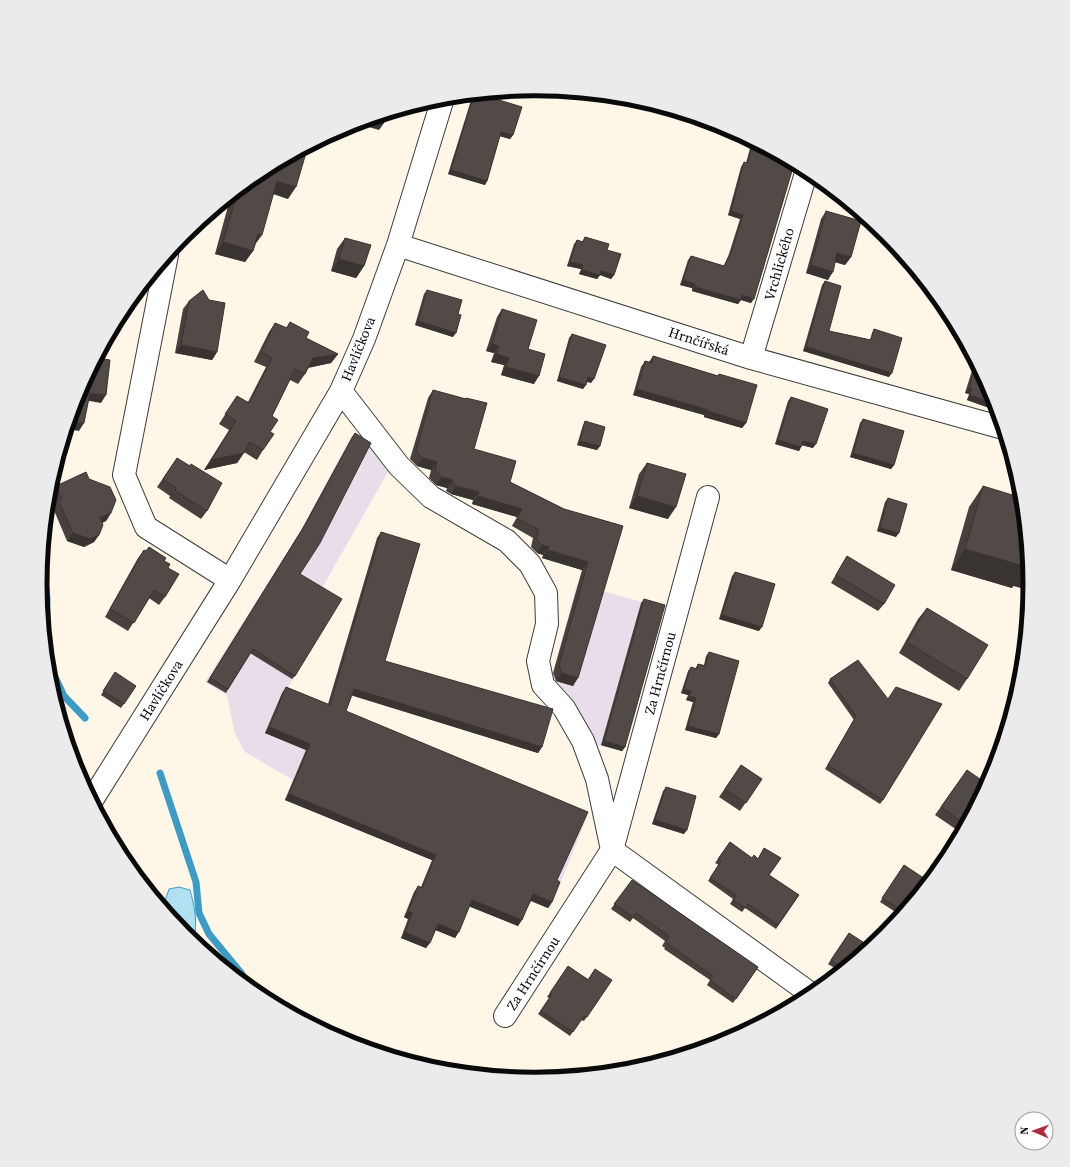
<svg xmlns="http://www.w3.org/2000/svg" width="1070" height="1167" font-family="'Source Serif 4',serif">
  <rect width="100%" height="100%" fill="#fef7e8"/>
  <path fill="#e7dee9" d="M 351,436 L 370,445 L 389,470 L 321,590 L 339,603 L 285,692 L 587,817 L 550,909 L 284,800 L 293,780 L 245,752 L 235,734 L 227,695 L 205,682 L 299,533 Z
    M 577,584 L 664,608 L 623,752 L 590,743 L 551,680 Z"/>
  <path fill="#b0e0f2" stroke="#3b9cc5" d="M 179,887 L 190,890 C 194,905 197,918 195,933 L 190,937 L 163,907 L 169,889 Z"/>
  <g fill="none" stroke-linecap="round" stroke-linejoin="round">
    <path stroke="#3b9cc5" stroke-width="7" d="M 42,563 L 47,598 L 47,642 L 49,664 L 64,696 L 85,718
      M 160,773 L 196,882 L 199,913 L 209,934 L 242,974 L 246,983"/>
    <g stroke="#3d3d3d" stroke-width="24">
      <path id="street" d="M 398,245 L 751,358 L 1003,428
        M 167,255 L 124,475 L 146,527 L 230,580
        M 751,358 L 807,170
        M 341,391 L 399,466 L 431,497 L 507,541 L 530,564 L 546,593 L 547,624 L 538,661 L 543,685 L 564,708 L 583,741 L 597,779 L 612,850 L 811,994
        M 92,800 L 230,580 L 341,391 L 364,339 L 398,245 L 443,98
        M 505,1016 L 612,850 L 708,497"/>
    </g>
    <use href="#street" stroke="#fff" stroke-width="22"/>
  </g>
  <path fill="#47403d" d="M 479,94 L 513,135 L 510,139 L 500,136 L 487,181 L 485,185 L 448,174 L 472,97 L 474,95 Z
    M 752,141 L 794,164 L 751,303 L 741,300 L 738,304 L 692,291 L 692,288 L 680,285 L 688,260 L 691,256 L 724,266 L 729,254 L 740,219 L 728,215 L 741,167 L 744,162 L 746,163 Z
    M 260,172 L 288,199 L 273,194 L 253,251 L 245,262 L 215,254 L 231,195 Z
    M 826,211 L 851,257 L 845,265 L 835,262 L 828,280 L 806,273 L 821,219 Z
    M 585,237 L 607,250 L 614,275 L 611,279 L 600,275 L 597,279 L 579,274 L 581,269 L 567,266 L 574,244 L 577,240 L 582,242 Z
    M 345,238 L 364,266 L 356,278 L 331,271 L 337,249 Z
    M 825,281 L 829,331 L 870,340 L 872,333 L 874,329 L 889,377 L 803,351 L 822,285 Z
    M 427,290 L 458,314 L 453,337 L 415,325 L 424,294 Z
    M 189,301 L 217,352 L 212,360 L 175,353 L 183,309 Z
    M 502,309 L 528,349 L 534,384 L 501,375 L 504,365 L 491,362 L 494,353 L 486,351 L 497,317 Z
    M 290,322 L 306,338 L 338,354 L 331,363 L 308,368 L 305,374 L 298,384 L 290,380 L 272,416 L 270,432 L 263,450 L 257,460 L 244,452 L 237,463 L 204,470 L 229,430 L 219,424 L 237,396 L 248,402 L 266,367 L 254,362 L 269,332 L 275,323 L 286,328 Z
    M 572,334 L 591,383 L 587,382 L 583,389 L 557,381 L 569,338 Z
    M 653,356 L 718,376 L 719,374 L 746,423 L 742,428 L 704,417 L 704,415 L 633,395 L 641,367 L 645,361 L 649,362 Z
    M 975,361 L 992,394 L 997,408 L 995,410 L 967,400 L 969,394 L 965,393 Z
    M 433,390 L 465,399 L 466,398 L 474,449 L 510,482 L 564,509 L 623,526 L 573,686 L 556,681 L 553,673 L 582,570 L 542,558 L 543,555 L 537,553 L 531,547 L 533,538 L 512,526 L 517,517 L 472,504 L 473,500 L 451,494 L 446,491 L 447,488 L 436,485 L 429,478 L 431,470 L 417,466 L 410,459 L 428,398 Z
    M 791,397 L 813,448 L 802,445 L 799,451 L 775,444 L 788,401 Z
    M 863,419 L 894,465 L 891,469 L 850,457 L 860,423 Z
    M 585,421 L 600,446 L 597,450 L 577,445 L 583,425 Z
    M 355,433 L 300,574 L 295,676 L 292,679 L 250,653 L 226,693 L 207,682 L 302,529 L 352,437 Z
    M 177,458 L 207,511 L 201,519 L 169,498 L 170,496 L 157,487 Z
    M 647,463 L 668,519 L 629,508 L 639,474 Z
    M 89,479 L 111,513 L 106,521 L 102,523 L 99,535 L 94,542 L 84,547 L 67,541 L 53,508 L 55,505 L 50,494 L 56,486 Z
    M 983,486 L 1013,586 L 1012,588 L 951,570 L 969,507 Z
    M 888,498 L 896,537 L 877,531 L 885,502 Z
    M 381,532 L 385,661 L 542,747 L 538,753 L 352,695 L 346,711 L 557,880 L 552,902 L 548,908 L 531,901 L 518,926 L 469,906 L 455,938 L 435,930 L 426,948 L 401,938 L 408,919 L 404,917 L 414,892 L 418,886 L 421,887 L 432,860 L 285,800 L 306,750 L 265,733 L 282,693 L 286,687 L 328,704 L 377,538 Z
    M 144,550 L 164,561 L 168,568 L 165,597 L 159,605 L 149,598 L 128,631 L 105,617 L 138,558 Z
    M 847,556 L 884,604 L 878,611 L 831,583 L 842,564 Z
    M 735,572 L 759,631 L 719,619 L 732,576 Z
    M 644,599 L 625,747 L 622,751 L 601,745 L 641,603 Z
    M 927,608 L 967,679 L 959,691 L 899,653 L 918,619 Z
    M 709,652 L 719,734 L 716,738 L 685,730 L 693,702 L 686,700 L 688,695 L 681,693 L 688,671 L 691,667 L 695,669 L 698,664 L 704,665 L 706,656 Z
    M 858,660 L 883,800 L 880,804 L 825,769 L 854,720 L 828,683 L 830,679 Z
    M 113,676 L 136,686 L 121,708 L 101,695 Z
    M 741,765 L 762,779 L 740,811 L 719,797 Z
    M 967,770 L 987,784 L 960,832 L 935,815 Z
    M 666,787 L 684,834 L 652,824 L 663,791 Z
    M 730,842 L 769,875 L 799,895 L 776,929 L 745,908 L 742,912 L 730,904 L 733,899 L 708,881 L 719,865 L 715,863 Z
    M 904,865 L 928,881 L 900,915 L 880,902 Z
    M 632,880 L 758,967 L 733,1003 L 707,985 L 710,980 L 664,949 L 665,948 L 662,946 L 665,941 L 633,918 L 630,922 L 611,909 Z
    M 849,933 L 869,946 L 839,971 L 828,964 Z
    M 568,966 L 588,979 L 612,980 L 584,1021 L 581,1020 L 570,1036 L 538,1014 L 549,998 L 547,997 Z"/>
  <path fill="#393432" d="M 378,116 L 387,119 L 379,130 L 355,123 Z
    M 501,132 L 513,135 L 510,139 L 499,136 Z
    M 451,170 L 487,181 L 485,185 L 448,174 Z
    M 277,181 L 296,187 L 288,199 L 269,192 Z
    M 731,211 L 743,215 L 740,219 L 728,215 Z
    M 258,234 L 262,235 L 254,246 Z
    M 223,242 L 253,251 L 245,262 L 215,254 Z
    M 837,253 L 851,257 L 845,265 L 831,261 Z
    M 339,259 L 364,266 L 356,278 L 331,271 Z
    M 570,262 L 583,265 L 581,269 L 567,266 Z
    M 811,265 L 833,272 L 828,280 L 806,273 Z
    M 582,270 L 601,271 L 614,275 L 611,279 L 600,275 L 597,279 L 579,274 Z
    M 683,280 L 695,284 L 692,288 L 680,285 Z
    M 695,287 L 742,295 L 754,299 L 751,303 L 741,300 L 738,304 L 692,291 Z
    M 418,321 L 456,333 L 453,337 L 415,325 Z
    M 492,344 L 499,346 L 494,353 L 486,351 Z
    M 181,345 L 217,352 L 212,360 L 175,353 Z
    M 806,347 L 892,373 L 889,377 L 803,351 Z
    M 338,354 L 331,363 L 306,368 L 313,358 Z
    M 496,354 L 509,358 L 504,365 L 491,362 Z
    M 506,367 L 539,376 L 534,384 L 501,375 Z
    M 559,377 L 586,385 L 583,389 L 557,381 Z
    M 588,377 L 594,379 L 591,383 L 586,381 Z
    M 969,388 L 972,389 L 969,394 L 965,393 Z
    M 637,389 L 708,410 L 704,415 L 633,395 Z
    M 90,393 L 106,395 L 101,403 L 84,400 Z
    M 970,395 L 995,404 L 997,408 L 995,410 L 967,400 Z
    M 708,411 L 746,423 L 742,428 L 704,417 Z
    M 70,421 L 84,423 L 79,431 L 67,429 Z
    M 778,440 L 801,447 L 799,451 L 775,444 Z
    M 580,441 L 600,446 L 597,450 L 577,445 Z
    M 803,441 L 816,444 L 813,448 L 801,445 Z
    M 244,453 L 237,463 L 204,470 L 211,460 Z
    M 853,453 L 894,465 L 891,469 L 850,457 Z
    M 423,458 L 437,462 L 431,470 L 417,466 Z
    M 442,477 L 453,480 L 447,488 L 436,485 Z
    M 456,486 L 479,492 L 473,500 L 451,494 Z
    M 478,496 L 522,509 L 517,517 L 472,504 Z
    M 637,496 L 676,507 L 668,519 L 629,508 Z
    M 111,513 L 106,521 L 95,526 L 100,518 Z
    M 880,528 L 899,533 L 896,537 L 877,531 Z
    M 73,533 L 99,535 L 94,542 L 84,547 L 67,541 Z
    M 542,545 L 549,547 L 543,555 L 537,553 Z
    M 965,549 L 1028,565 L 1030,584 L 1029,590 L 1013,586 L 1012,588 L 951,570 Z
    M 548,550 L 588,562 L 582,570 L 542,558 Z
    M 722,615 L 762,627 L 759,631 L 719,619 Z
    M 562,673 L 578,678 L 573,686 L 556,681 Z
    M 354,689 L 542,747 L 538,753 L 350,695 Z
    M 684,689 L 691,691 L 688,695 L 681,693 Z
    M 689,696 L 696,698 L 693,702 L 686,700 Z
    M 688,726 L 719,734 L 716,738 L 685,730 Z
    M 269,727 L 310,744 L 306,750 L 265,733 Z
    M 604,741 L 625,747 L 622,751 L 601,745 Z
    M 289,794 L 436,855 L 432,860 L 285,800 Z
    M 655,820 L 687,830 L 684,834 L 652,824 Z
    M 533,894 L 552,902 L 548,908 L 529,900 Z
    M 472,900 L 522,920 L 518,926 L 468,906 Z
    M 408,912 L 412,913 L 408,919 L 404,917 Z
    M 438,924 L 459,932 L 455,938 L 434,929 Z
    M 405,932 L 430,943 L 426,948 L 401,938 Z"/>
  <path fill="#524a47" stroke="#393432" d="M 474,94 L 479,94 L 522,107 L 513,135 L 501,132 L 487,181 L 451,170 Z
    M 389,113 L 387,119 L 378,116 Z
    M 754,142 L 794,164 L 754,299 L 742,295 L 741,300 L 695,287 L 695,284 L 683,280 L 691,256 L 724,266 L 732,250 L 743,215 L 731,211 L 744,162 L 747,163 Z
    M 308,146 L 296,187 L 277,181 L 262,235 L 258,234 L 253,251 L 223,242 L 238,190 L 260,172 Z
    M 826,211 L 861,221 L 851,257 L 837,253 L 833,272 L 811,265 Z
    M 585,237 L 609,244 L 607,250 L 621,254 L 614,275 L 601,271 L 600,275 L 582,270 L 583,265 L 570,262 L 577,240 L 583,242 Z
    M 345,238 L 371,245 L 364,266 L 339,259 Z
    M 825,281 L 841,286 L 829,331 L 871,340 L 874,329 L 902,338 L 892,373 L 806,347 Z
    M 203,290 L 209,300 L 225,303 L 217,352 L 181,345 L 189,301 Z
    M 427,290 L 462,300 L 458,314 L 461,315 L 456,333 L 418,321 Z
    M 502,309 L 537,320 L 528,349 L 545,354 L 539,376 L 506,367 L 509,358 L 496,354 L 499,346 L 492,344 Z
    M 290,322 L 309,332 L 306,338 L 338,354 L 313,358 L 305,374 L 295,369 L 272,416 L 278,420 L 270,432 L 274,434 L 263,450 L 250,442 L 244,453 L 211,460 L 236,421 L 225,414 L 237,396 L 249,403 L 272,358 L 261,352 L 275,323 L 287,328 Z
    M 572,334 L 606,345 L 594,379 L 588,377 L 586,385 L 559,377 Z
    M 653,356 L 718,376 L 719,374 L 757,385 L 746,423 L 708,411 L 708,410 L 637,389 L 645,361 L 652,363 Z
    M 97,358 L 110,360 L 106,395 L 90,393 L 84,423 L 70,421 L 78,394 Z
    M 976,364 L 992,394 L 995,404 L 970,395 L 972,389 L 969,388 Z
    M 433,390 L 466,399 L 466,398 L 487,403 L 474,449 L 516,461 L 510,482 L 564,509 L 623,526 L 578,678 L 562,673 L 559,665 L 588,562 L 548,550 L 549,547 L 542,545 L 536,539 L 539,530 L 517,518 L 522,509 L 478,496 L 479,492 L 456,486 L 452,483 L 453,480 L 442,477 L 435,470 L 437,462 L 423,458 L 416,451 Z
    M 791,397 L 828,409 L 816,444 L 803,441 L 801,447 L 778,440 Z
    M 863,419 L 904,431 L 894,465 L 853,453 Z
    M 585,421 L 605,427 L 600,446 L 580,441 Z
    M 355,433 L 371,443 L 320,543 L 300,574 L 342,599 L 295,676 L 253,649 L 228,689 L 210,678 L 305,525 Z
    M 177,458 L 190,466 L 191,464 L 222,483 L 207,511 L 175,491 L 176,488 L 163,479 Z
    M 647,463 L 686,474 L 676,507 L 637,496 Z
    M 86,472 L 89,479 L 110,487 L 116,500 L 111,513 L 100,518 L 103,525 L 99,535 L 90,539 L 73,533 L 58,500 L 62,499 L 56,486 Z
    M 983,486 L 1022,498 L 1028,565 L 1027,565 L 1027,567 L 965,549 Z
    M 888,498 L 907,504 L 899,533 L 880,528 Z
    M 381,532 L 420,544 L 385,661 L 553,709 L 542,747 L 354,689 L 346,711 L 588,812 L 557,880 L 560,882 L 552,902 L 533,894 L 522,920 L 472,900 L 459,932 L 438,924 L 430,943 L 405,932 L 412,913 L 408,912 L 418,886 L 422,888 L 436,855 L 289,794 L 310,744 L 269,727 L 286,687 L 330,705 Z
    M 149,547 L 166,558 L 164,561 L 170,564 L 168,568 L 179,574 L 165,597 L 154,590 L 134,623 L 110,609 L 144,550 L 146,551 Z
    M 847,556 L 895,585 L 884,604 L 836,575 Z
    M 735,572 L 775,584 L 762,627 L 722,615 Z
    M 644,599 L 665,605 L 625,747 L 604,741 Z
    M 927,608 L 988,645 L 967,679 L 907,642 Z
    M 709,652 L 739,661 L 719,734 L 688,726 L 696,698 L 689,696 L 691,691 L 684,689 L 687,678 L 691,667 L 697,669 L 698,664 L 705,666 Z
    M 858,660 L 888,699 L 896,687 L 942,704 L 883,800 L 828,765 L 856,716 L 830,679 Z
    M 115,672 L 136,686 L 124,704 L 103,691 Z
    M 741,765 L 762,779 L 746,803 L 725,789 Z
    M 967,770 L 987,784 L 965,824 L 941,807 Z
    M 666,787 L 696,796 L 687,830 L 655,820 Z
    M 730,842 L 752,858 L 754,855 L 758,859 L 764,848 L 781,858 L 769,875 L 799,895 L 778,925 L 748,904 L 745,908 L 733,900 L 736,895 L 710,878 L 721,861 L 718,859 Z
    M 904,865 L 928,881 L 903,911 L 882,898 Z
    M 632,880 L 758,967 L 736,999 L 710,980 L 713,976 L 668,944 L 668,943 L 666,941 L 669,936 L 636,913 L 633,917 L 614,904 Z
    M 849,933 L 869,946 L 843,968 L 831,960 Z
    M 568,966 L 588,980 L 595,969 L 612,980 L 587,1017 L 584,1016 L 573,1032 L 541,1011 L 552,994 L 550,993 Z"/>
  <g text-anchor="middle" stroke-width="4" stroke-linejoin="round" paint-order="stroke">
    <g font-size="14" fill="#0a0a0a" stroke="#fff">
      <text transform="translate(779 264) rotate(-74)" y="5">Vrchlického</text>
      <text transform="translate(699 341) rotate(18)" y="5">Hrnčířská</text>
      <text transform="translate(358 349) rotate(-68)" y="5">Havlíčkova</text>
      <text transform="translate(660 673) rotate(-75)" y="5">Za Hrnčírnou</text>
      <text transform="translate(161 690) rotate(-58)" y="5">Havlíčkova</text>
      <text transform="translate(533 973) rotate(-57)" y="5">Za Hrnčírnou</text>
    </g>
  </g>
  <path d="M0 0H1070V1167H0ZM47 584a488 488 0 1 1 976 0a488 488 0 1 1-976 0Z" fill="#ebebeb" fill-rule="evenodd"/>
  <path fill="none" stroke="#0a0a0a" stroke-width="5" d="M47 584a488 488 0 1 1 976 0a488 488 0 1 1-976 0Z"/>
  <g transform="translate(1034 1131) rotate(272)"><circle r="19" fill="#ffffff" stroke="#9d9d9d"/>
  <path d="M0-3L7 15L0 10L-7 15Z" fill="#b12b3f"/>
  <text y="-6" font-size="11" font-weight="bold" text-anchor="middle" fill="#0a0a0a">N</text>
  </g>
</svg>
